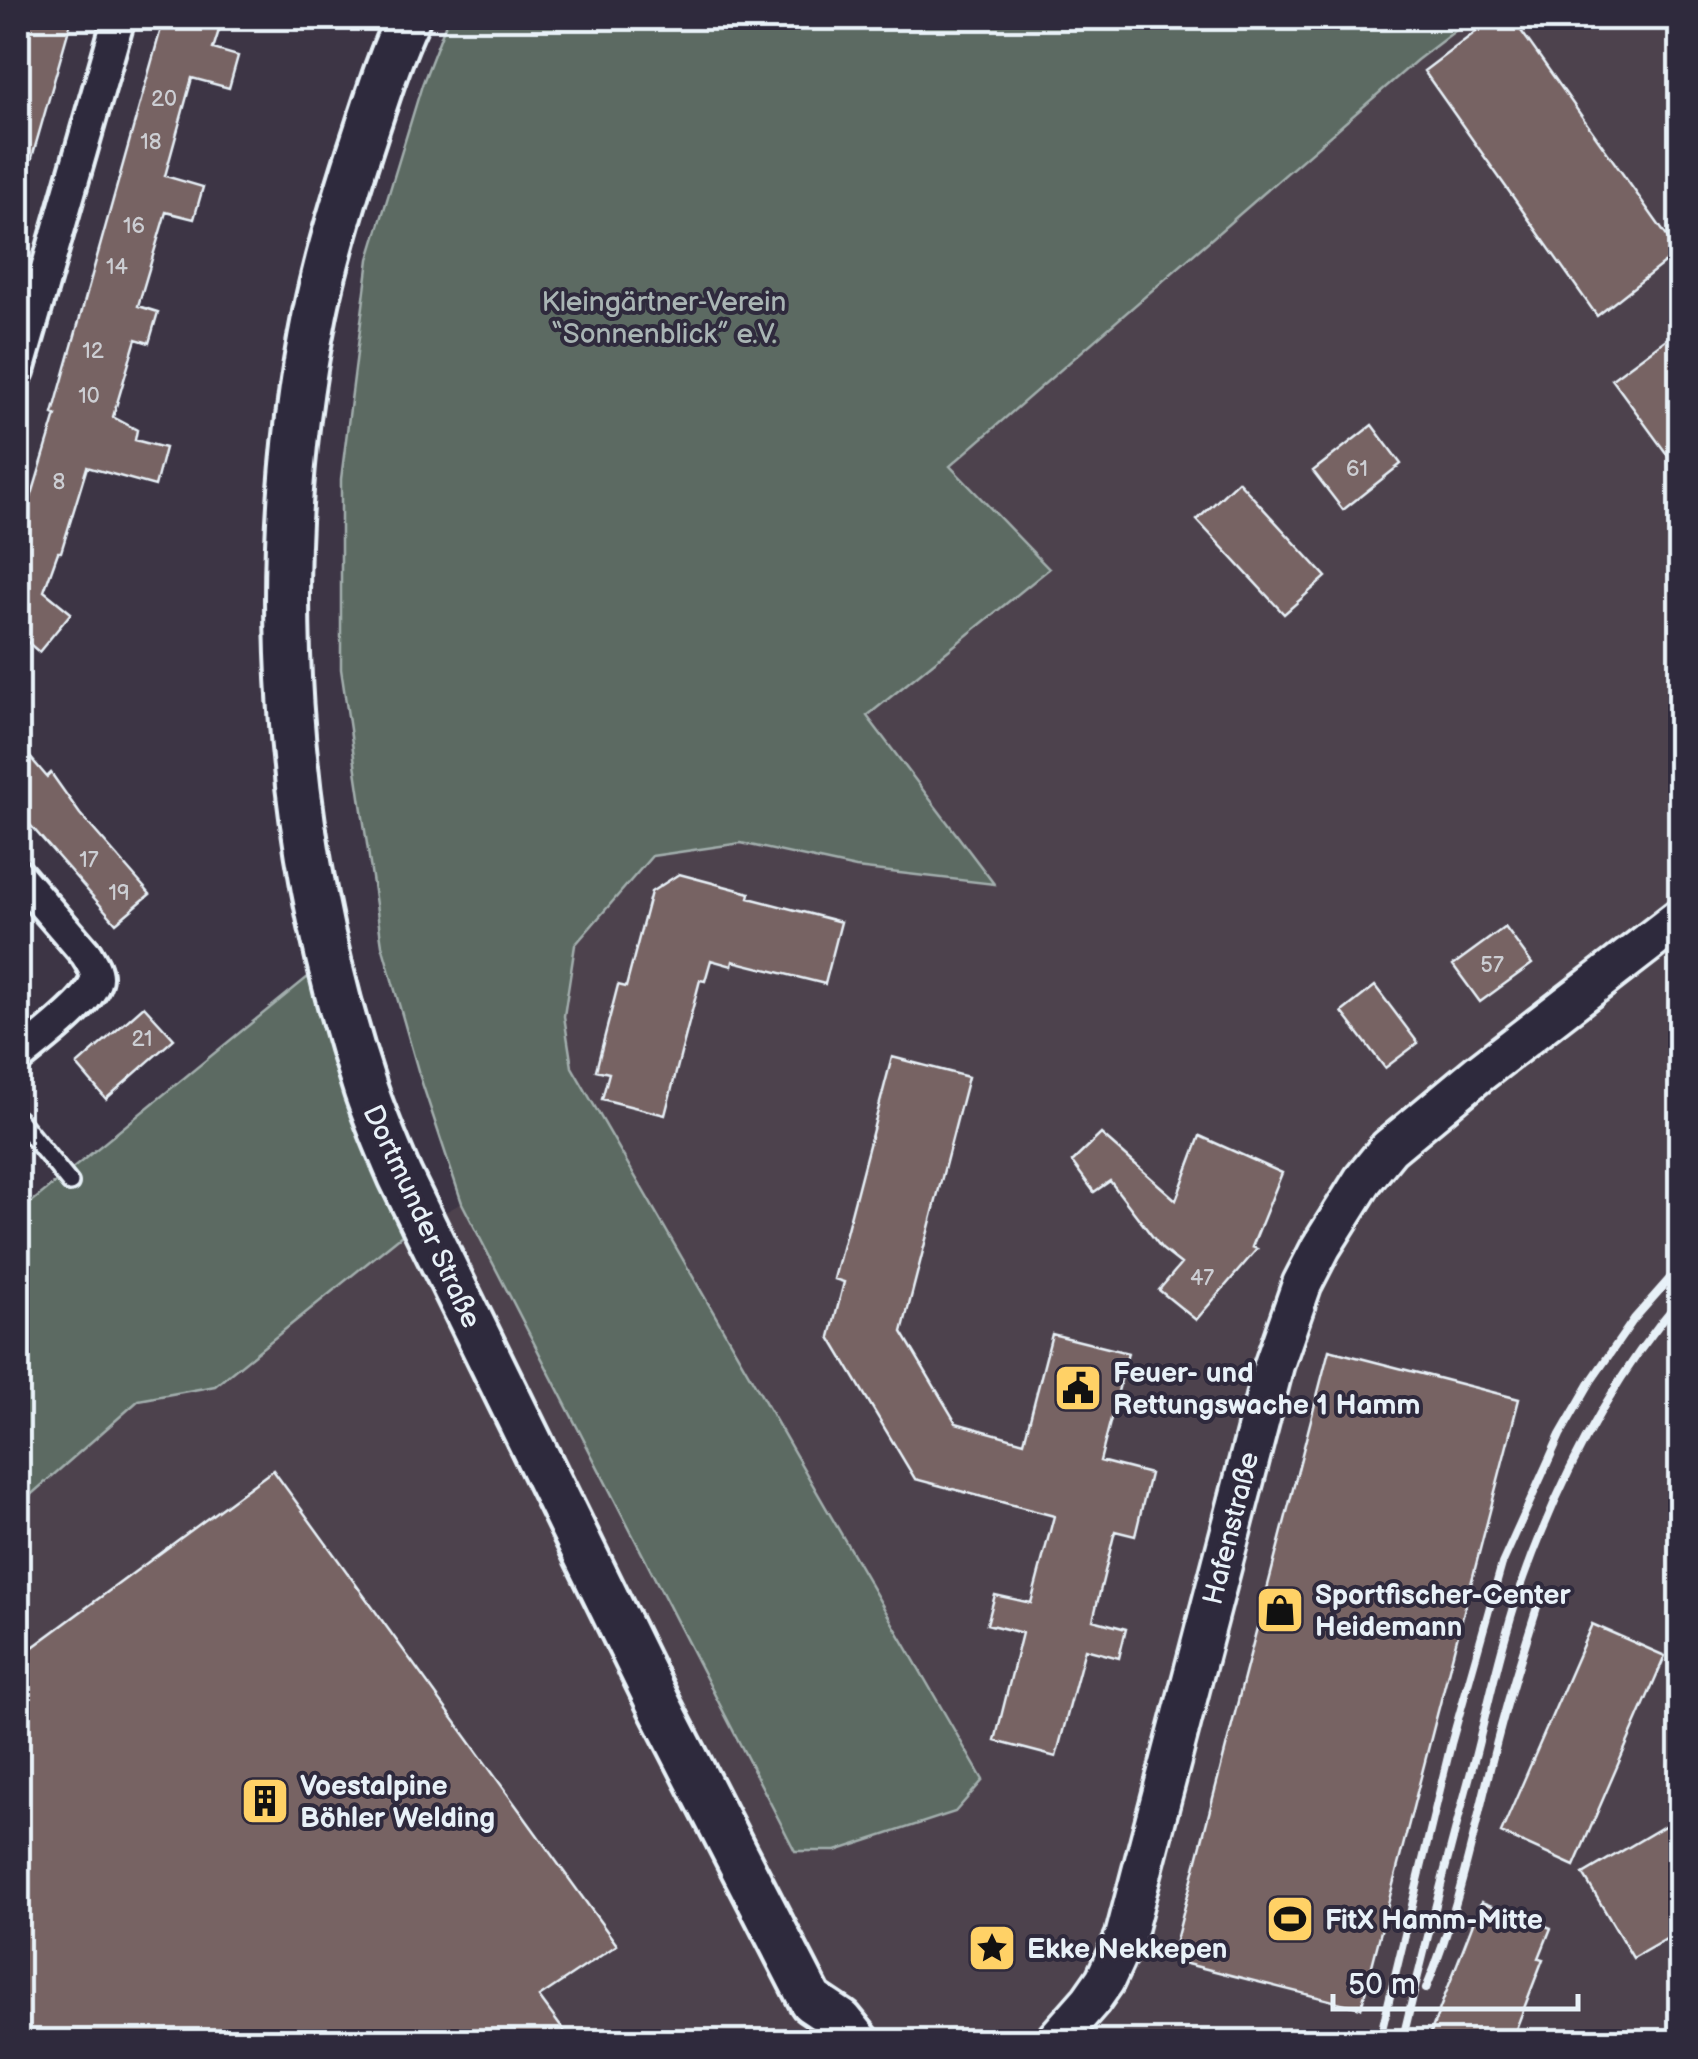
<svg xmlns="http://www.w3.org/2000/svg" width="1698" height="2059" font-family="'Balsamiq Sans',sans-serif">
  <rect width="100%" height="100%" fill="#3d3545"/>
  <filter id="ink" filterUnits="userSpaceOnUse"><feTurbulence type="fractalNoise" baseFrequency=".01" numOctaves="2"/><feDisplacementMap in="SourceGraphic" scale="20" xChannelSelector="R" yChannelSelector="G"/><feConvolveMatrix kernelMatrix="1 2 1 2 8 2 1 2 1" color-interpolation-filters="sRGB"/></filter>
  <g filter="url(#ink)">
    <path fill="#4e434e" d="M 1472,18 L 1680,18 L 1680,2041 L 18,2041 L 18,1506 L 140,1400 L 215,1386 L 402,1235 L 462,1203 L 419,1074 L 776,617 L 1417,60 Z"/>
    <path fill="#5b6b62" stroke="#a2aead" stroke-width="2.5" d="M 448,18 L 1472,18 L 1417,60 L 950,466 L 1049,569 L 867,716 L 994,884 L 856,868 L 741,843 L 652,856 L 575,945 L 564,1016 L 572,1067 L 983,1780 L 955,1812 L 836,1851 L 795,1851 L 462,1203 L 419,1074 L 382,945 L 341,669 L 341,479 L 369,259 L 422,85 Z
      M 308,977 L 339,1054 L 402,1235 L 215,1386 L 139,1400 L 18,1506 L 18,1213 Z"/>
    <path fill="#776364" stroke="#e8f1f8" stroke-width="2.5" d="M 18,18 L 72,18 L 25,182 L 18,181 Z
      M 164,18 L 223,18 L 213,49 L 238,56 L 229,88 L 192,78 L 165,176 L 203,187 L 194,219 L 166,212 L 138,306 L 158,312 L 149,343 L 136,339 L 113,417 L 137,430 L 135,440 L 165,448 L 155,486 L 87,467 L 61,552 L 58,552 L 44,591 L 71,613 L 39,652 L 18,634 L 18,541 L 56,415 L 53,414 L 65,371 Z
      M 1494,18 L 1512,18 L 1678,252 L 1597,316 L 1424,71 Z
      M 1680,329 L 1680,472 L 1612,379 Z
      M 1372,425 L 1401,464 L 1343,510 L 1313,471 Z
      M 1238,481 L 1326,577 L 1284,614 L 1197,520 Z
      M 18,743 L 47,777 L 51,773 L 80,814 L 150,894 L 116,923 L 18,811 Z
      M 679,874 L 750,893 L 749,898 L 841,922 L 825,984 L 733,961 L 732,966 L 711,960 L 705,981 L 700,980 L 665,1115 L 602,1099 L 609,1073 L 596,1070 L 618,985 L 626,987 L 651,892 Z
      M 1505,927 L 1532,964 L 1480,1002 L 1453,965 Z
      M 1375,986 L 1418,1043 L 1385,1068 L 1342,1012 Z
      M 144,1006 L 174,1039 L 106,1099 L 77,1065 Z
      M 892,1057 L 968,1077 L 902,1332 L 956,1423 L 1024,1442 L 1052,1334 L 1128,1353 L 1100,1461 L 1150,1474 L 1135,1536 L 1115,1531 L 1093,1620 L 1126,1629 L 1119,1658 L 1085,1649 L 1056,1757 L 995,1741 L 1022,1633 L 987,1624 L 995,1595 L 1031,1603 L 1054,1516 L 915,1479 L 830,1337 L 844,1282 L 834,1279 Z
      M 1101,1134 L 1176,1200 L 1200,1136 L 1282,1173 L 1252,1247 L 1257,1249 L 1196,1320 L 1159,1290 L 1181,1264 L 1162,1249 L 1110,1181 L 1094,1192 L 1072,1162 Z
      M 1329,1350 L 1519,1399 L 1361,2008 L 1171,1960 Z
      M 273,1470 L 617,1945 L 539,1997 L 572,2042 L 18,2042 L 18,1658 Z
      M 1592,1624 L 1665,1656 L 1574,1866 L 1501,1833 Z
      M 1680,1817 L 1680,1931 L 1633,1958 L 1583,1874 Z
      M 1481,1902 L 1551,1928 L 1539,1958 L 1543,1959 L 1511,2042 L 1427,2042 Z"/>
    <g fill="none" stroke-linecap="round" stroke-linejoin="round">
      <g stroke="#e8f1f8" stroke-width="22">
        <path id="service" d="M 18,1119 L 70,1183"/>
      </g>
      <g stroke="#e8f1f8" stroke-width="38">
        <path id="minor" d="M 18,371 L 119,18
          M 18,875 L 86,954 C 90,961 96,969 96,977 C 96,999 35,1043 18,1058"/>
      </g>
      <g stroke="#e8f1f8" stroke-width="45">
        <path id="tertiary" d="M 1054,2042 L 1091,2000 L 1105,1980 L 1125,1937 L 1274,1365 L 1302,1284 L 1321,1247 L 1363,1180 L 1389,1148 L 1478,1074 L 1680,918"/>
      </g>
      <g stroke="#e8f1f8" stroke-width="50">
        <path id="secondary" d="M 408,18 C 388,60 374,108 359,153 C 342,206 326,259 315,313 C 264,567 284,846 366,1091 C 376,1120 388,1148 400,1176 L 660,1707 L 811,2001 L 841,2021 L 858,2042"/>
      </g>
      <use href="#service" stroke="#2f2a3d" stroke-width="15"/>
      <use href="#minor" stroke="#2f2a3d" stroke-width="30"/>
      <use href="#tertiary" stroke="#2f2a3d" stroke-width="38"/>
      <use href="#secondary" stroke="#2f2a3d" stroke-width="42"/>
      <path stroke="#e8f1f8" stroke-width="8" d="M 1426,1989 C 1464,1898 1479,1802 1506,1708 C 1517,1669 1530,1630 1542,1591
        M 1379,2042 L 1451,1744 L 1502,1564 L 1560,1435 L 1591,1381 L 1634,1319 L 1680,1267
        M 1402,2042 C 1425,1945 1450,1849 1476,1753 C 1489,1702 1500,1649 1517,1598 C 1554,1490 1606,1386 1680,1299"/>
    </g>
  </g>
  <defs>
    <g id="civic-square" transform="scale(2.5)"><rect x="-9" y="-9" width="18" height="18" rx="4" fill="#ffd166" stroke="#2f2a3d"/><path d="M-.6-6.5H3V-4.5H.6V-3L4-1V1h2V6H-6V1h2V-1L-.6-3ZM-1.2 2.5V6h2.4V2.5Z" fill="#111"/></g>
    <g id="shop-square" transform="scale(2.5)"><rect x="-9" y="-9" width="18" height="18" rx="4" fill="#ffd166" stroke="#2f2a3d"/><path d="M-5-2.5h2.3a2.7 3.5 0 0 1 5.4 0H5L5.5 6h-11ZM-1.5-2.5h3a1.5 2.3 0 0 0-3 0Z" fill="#111"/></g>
    <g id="building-square" transform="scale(2.5)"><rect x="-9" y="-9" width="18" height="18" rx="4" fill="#ffd166" stroke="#2f2a3d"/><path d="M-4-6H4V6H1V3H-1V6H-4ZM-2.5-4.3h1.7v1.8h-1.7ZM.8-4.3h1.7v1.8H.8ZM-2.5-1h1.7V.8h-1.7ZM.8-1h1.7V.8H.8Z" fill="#111"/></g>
    <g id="stadium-square" transform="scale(2.5)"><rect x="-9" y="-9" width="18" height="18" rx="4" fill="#ffd166" stroke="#2f2a3d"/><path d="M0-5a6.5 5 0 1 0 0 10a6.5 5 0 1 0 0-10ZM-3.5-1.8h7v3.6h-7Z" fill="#111"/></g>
    <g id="sight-square" transform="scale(2.5)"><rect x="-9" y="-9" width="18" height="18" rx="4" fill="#ffd166" stroke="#2f2a3d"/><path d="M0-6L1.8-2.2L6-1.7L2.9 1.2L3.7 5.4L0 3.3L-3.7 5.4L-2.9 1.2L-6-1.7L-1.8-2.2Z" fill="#111"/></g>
  </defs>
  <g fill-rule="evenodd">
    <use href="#civic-square" x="1078" y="1388"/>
    <use href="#shop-square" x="1280" y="1610"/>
    <use href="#building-square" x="265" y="1801"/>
    <use href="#stadium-square" x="1290" y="1919"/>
    <use href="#sight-square" x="992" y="1948"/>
  </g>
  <g text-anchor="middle" stroke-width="8" stroke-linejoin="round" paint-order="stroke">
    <g font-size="22" fill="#ccced3">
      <text x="164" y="106">20</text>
      <text x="151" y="149">18</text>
      <text x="134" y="233">16</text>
      <text x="117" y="274">14</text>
      <text x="93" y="358">12</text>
      <text x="89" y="403">10</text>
      <text x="1357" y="476">61</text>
      <text x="59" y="489">8</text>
      <text x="89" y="867">17</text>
      <text x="119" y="900">19</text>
      <text x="1492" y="972">57</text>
      <text x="142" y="1046">21</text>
      <text x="1202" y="1285">47</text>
    </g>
    <g font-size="28" fill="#a9b5b4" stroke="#2f2a3d">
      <text x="664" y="311">Kleingärtner-Verein<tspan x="664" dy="32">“Sonnenblick” e.V.</tspan></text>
    </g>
    <g font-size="28" fill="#e8f1f8" stroke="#2f2a3d">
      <text transform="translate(423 1216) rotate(65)" y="10">Dortmunder Straße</text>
      <text transform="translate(1230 1528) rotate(-76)" y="10">Hafenstraße</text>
    </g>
    <g font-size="28" font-weight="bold" fill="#e8f1f8" stroke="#2f2a3d" text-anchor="start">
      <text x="1113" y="1382">Feuer- und<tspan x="1113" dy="32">Rettungswache 1 Hamm</tspan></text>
      <text x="1315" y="1604">Sportfischer-Center<tspan x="1315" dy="32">Heidemann</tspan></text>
      <text x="300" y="1795">Voestalpine<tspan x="300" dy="32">Böhler Welding</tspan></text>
      <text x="1325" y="1929">FitX Hamm-Mitte</text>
      <text x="1027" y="1958">Ekke Nekkepen</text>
    </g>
  </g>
  <rect width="1698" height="2059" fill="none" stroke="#2f2a3d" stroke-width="60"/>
  <rect x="30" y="30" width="1638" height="1999" fill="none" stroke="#e8f1f8" stroke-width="4" filter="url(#ink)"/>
  <path d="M1333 1994v15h245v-15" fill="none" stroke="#e8f1f8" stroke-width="5"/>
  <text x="1348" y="1994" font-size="30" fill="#e8f1f8" stroke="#2f2a3d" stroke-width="8" paint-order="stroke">50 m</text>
</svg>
